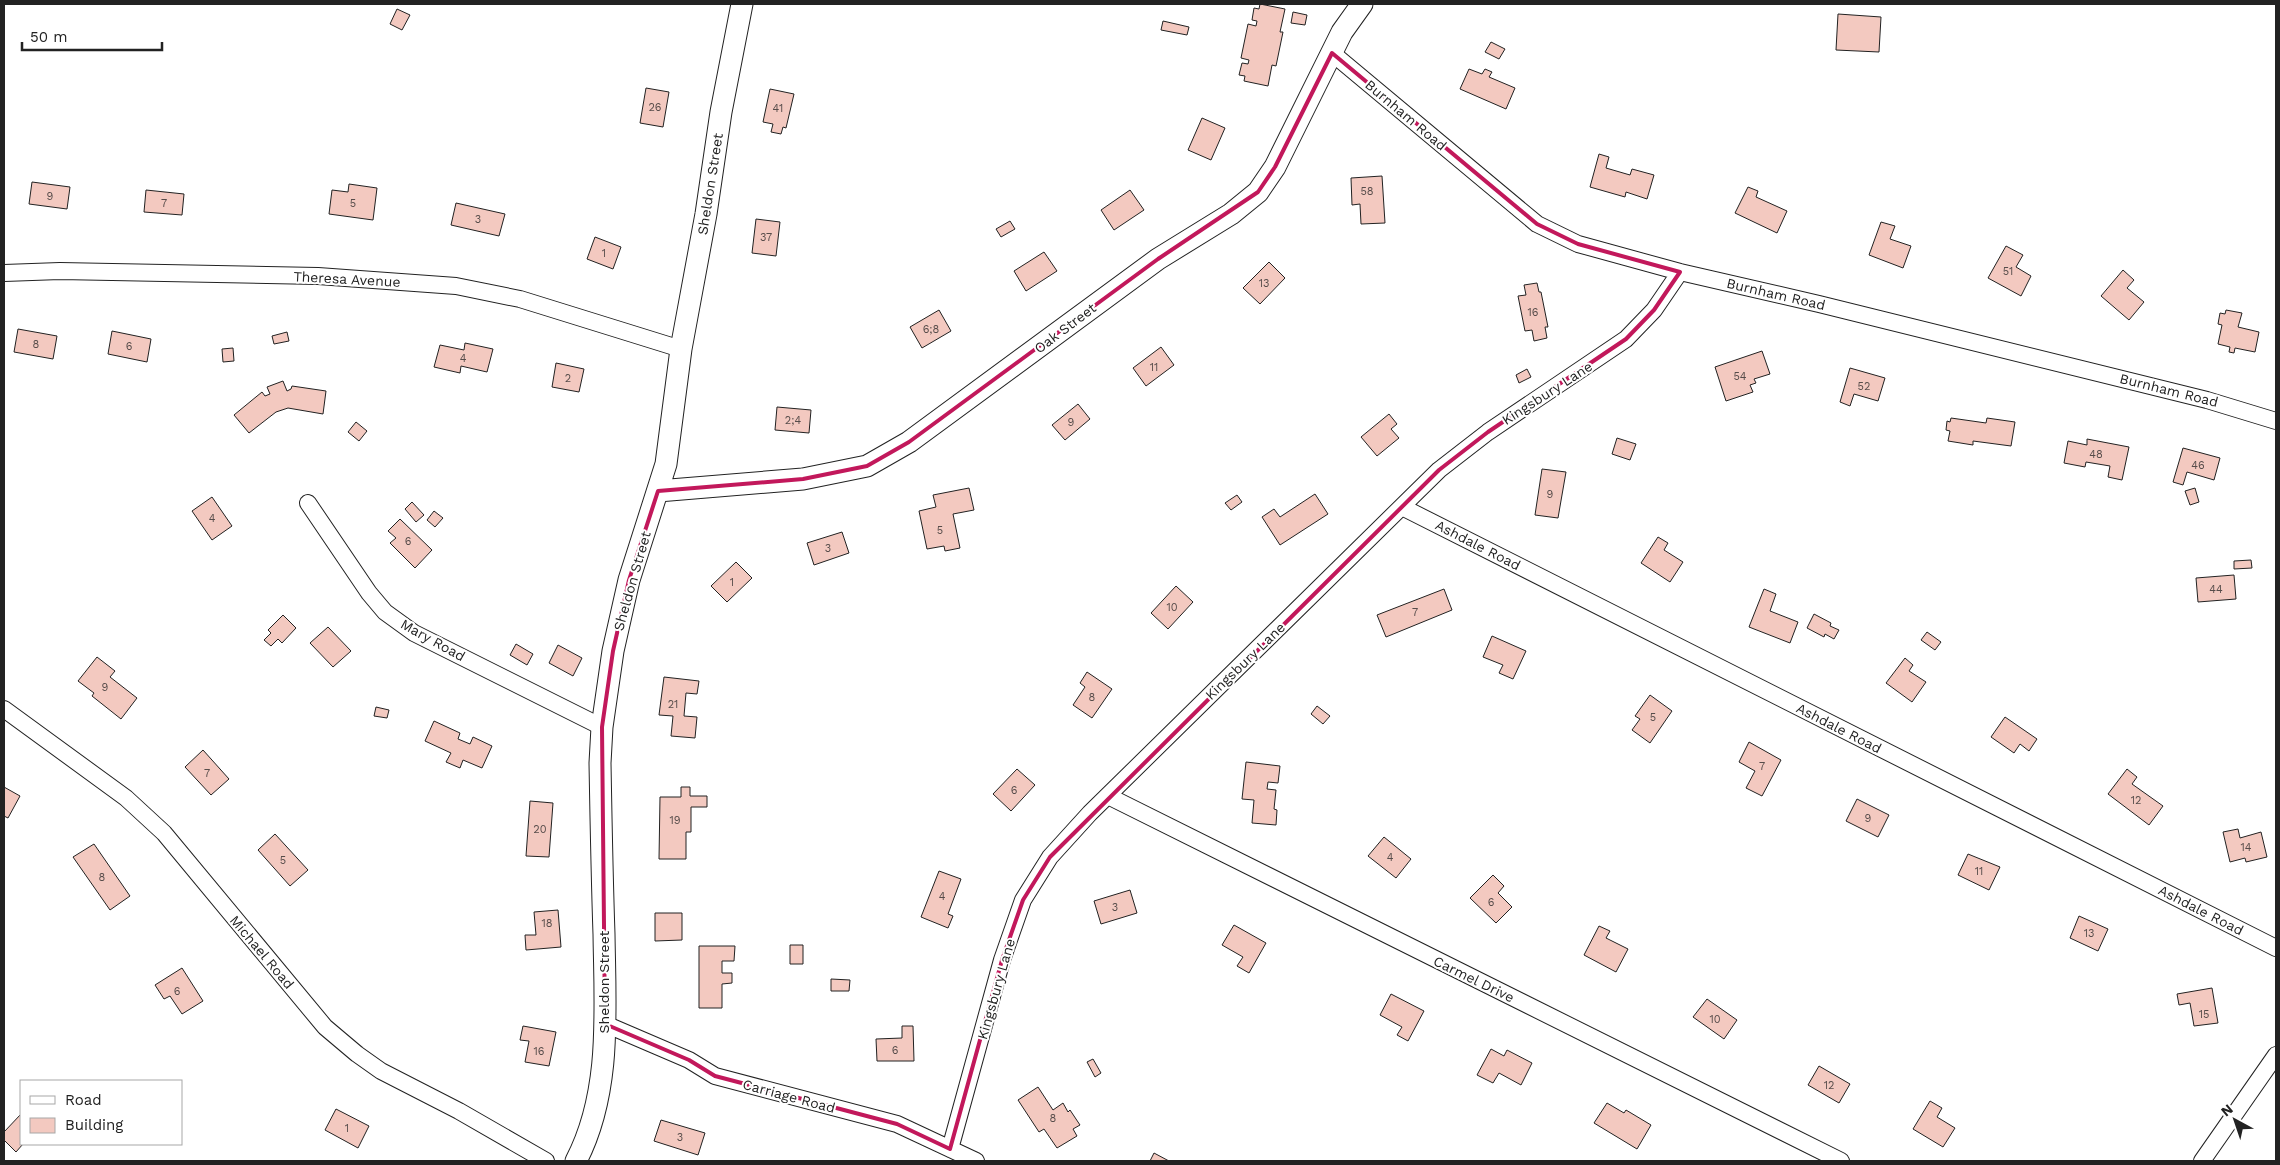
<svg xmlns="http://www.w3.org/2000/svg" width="2280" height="1165" font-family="'Work Sans',sans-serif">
  <rect width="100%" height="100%" fill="#fff"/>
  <path fill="#f3c9c0" stroke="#222" d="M 1260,4 L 1285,9 L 1280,32 L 1283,32 L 1276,66 L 1272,65 L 1268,86 L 1244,81 L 1245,76 L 1239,75 L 1242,63 L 1248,64 L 1249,60 L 1241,58 L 1248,24 L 1256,26 L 1257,21 L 1252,20 L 1254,8 L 1259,9 Z
    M 397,9 L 410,15 L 402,30 L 390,24 Z
    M 1293,12 L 1307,15 L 1305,25 L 1291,23 Z
    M 1838,14 L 1881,17 L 1879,52 L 1836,50 Z
    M 1163,21 L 1189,27 L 1187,35 L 1161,30 Z
    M 1491,42 L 1505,49 L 1499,59 L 1485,52 Z
    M 1469,69 L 1482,74 L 1485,69 L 1492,72 L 1489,77 L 1515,88 L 1506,109 L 1460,89 Z
    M 646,88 L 669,92 L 663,127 L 640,123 Z
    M 770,89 L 794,94 L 786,128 L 783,127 L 781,134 L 771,132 L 773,124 L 763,122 Z
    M 1202,118 L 1225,128 L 1211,160 L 1188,150 Z
    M 1599,154 L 1609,157 L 1606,168 L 1630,175 L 1632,169 L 1654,175 L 1647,199 L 1626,192 L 1625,197 L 1590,187 Z
    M 1382,176 L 1385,223 L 1361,224 L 1360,204 L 1352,205 L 1351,178 Z
    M 32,182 L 70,187 L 67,209 L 29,204 Z
    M 349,184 L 377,188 L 373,220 L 329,214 L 332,190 L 348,192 Z
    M 1748,187 L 1758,191 L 1756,197 L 1787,211 L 1777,233 L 1735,213 Z
    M 146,190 L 184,194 L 182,215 L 144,212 Z
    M 1130,190 L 1144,210 L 1114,230 L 1101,210 Z
    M 456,203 L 505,214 L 499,236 L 451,225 Z
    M 756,219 L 780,222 L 776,256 L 752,253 Z
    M 1010,221 L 1015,229 L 1001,237 L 996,229 Z
    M 1881,222 L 1895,226 L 1890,239 L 1911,246 L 1903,268 L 1869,255 Z
    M 595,237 L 621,247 L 613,269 L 587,259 Z
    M 2006,246 L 2023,255 L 2016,267 L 2031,276 L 2021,296 L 1988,278 Z
    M 1044,252 L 1057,271 L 1026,291 L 1014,271 Z
    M 1269,262 L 1285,278 L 1260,304 L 1243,288 Z
    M 2123,270 L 2134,280 L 2127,288 L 2144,302 L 2129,320 L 2101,296 Z
    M 1537,283 L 1539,292 L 1541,292 L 1548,327 L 1545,327 L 1547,338 L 1534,341 L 1532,330 L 1525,331 L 1518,296 L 1526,295 L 1524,285 Z
    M 939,310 L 951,331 L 922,348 L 910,327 Z
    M 2226,310 L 2242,313 L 2238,327 L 2259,332 L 2255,352 L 2235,348 L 2234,353 L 2229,352 L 2230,347 L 2218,344 L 2222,325 L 2218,324 L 2220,313 L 2225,314 Z
    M 18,329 L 57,336 L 53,359 L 14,352 Z
    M 112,331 L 151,339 L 147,362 L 108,354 Z
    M 287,332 L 289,341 L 274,344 L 272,336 Z
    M 465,343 L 493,349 L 487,372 L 461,366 L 460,373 L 434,367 L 440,345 L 464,350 Z
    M 1161,347 L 1174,365 L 1146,386 L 1133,368 Z
    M 233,348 L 234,361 L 223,362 L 222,349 Z
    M 1762,351 L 1770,374 L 1754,379 L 1756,383 L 1750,385 L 1753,392 L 1726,401 L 1715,367 Z
    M 556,363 L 584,369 L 579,392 L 552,387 Z
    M 1850,368 L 1885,378 L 1878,401 L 1854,394 L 1850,406 L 1840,402 Z
    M 1527,369 L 1531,377 L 1519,383 L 1516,375 Z
    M 283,381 L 287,391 L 291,389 L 292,386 L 326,391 L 323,414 L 288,408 L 276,412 L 249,433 L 234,415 L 262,392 L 265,396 L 270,394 L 267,387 Z
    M 1078,404 L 1090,419 L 1065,440 L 1052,425 Z
    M 777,407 L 811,410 L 809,433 L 775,430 Z
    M 1389,414 L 1397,424 L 1391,429 L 1399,438 L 1377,456 L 1361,437 Z
    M 1951,418 L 1986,423 L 1987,418 L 2015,422 L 2011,446 L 1973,441 L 1973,445 L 1948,441 L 1950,431 L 1946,430 L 1947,421 L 1950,422 Z
    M 356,422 L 367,431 L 359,441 L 348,432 Z
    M 1617,438 L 1636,444 L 1630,460 L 1612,454 Z
    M 2087,439 L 2129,447 L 2122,480 L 2108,477 L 2110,466 L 2086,462 L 2085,467 L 2064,463 L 2068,441 L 2087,445 Z
    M 2183,448 L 2220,458 L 2214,480 L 2187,472 L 2183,485 L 2173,482 Z
    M 1542,469 L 1566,472 L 1558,518 L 1535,515 Z
    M 969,488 L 974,510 L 953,514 L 960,548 L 945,551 L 944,546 L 927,549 L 919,511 L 936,507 L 933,495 Z
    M 2195,488 L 2199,502 L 2190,505 L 2185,491 Z
    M 1315,494 L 1328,514 L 1280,545 L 1262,517 L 1274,509 L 1280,517 Z
    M 1237,495 L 1242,502 L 1231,510 L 1225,503 Z
    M 212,497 L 232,526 L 212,540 L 192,511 Z
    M 412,502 L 424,515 L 416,522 L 405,509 Z
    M 434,511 L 443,518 L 435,527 L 427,520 Z
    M 400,519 L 432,550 L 415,568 L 390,543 L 396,538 L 388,531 Z
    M 842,532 L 849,553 L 814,565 L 807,543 Z
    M 1658,537 L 1668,543 L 1664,550 L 1683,562 L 1670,582 L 1641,563 Z
    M 2251,560 L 2252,568 L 2234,569 L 2234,561 Z
    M 736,562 L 752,578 L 727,602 L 711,586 Z
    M 2234,575 L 2236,599 L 2198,602 L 2196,578 Z
    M 1176,586 L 1193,602 L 1168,629 L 1151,613 Z
    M 1444,589 L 1452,610 L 1386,637 L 1377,615 Z
    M 1764,589 L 1776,594 L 1770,611 L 1798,622 L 1790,643 L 1749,627 Z
    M 1814,614 L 1831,623 L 1830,626 L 1839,630 L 1834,639 L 1825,634 L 1824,637 L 1807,628 Z
    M 283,615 L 296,628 L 282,643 L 278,639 L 271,646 L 264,640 L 271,633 L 268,630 Z
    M 328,627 L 351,651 L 333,667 L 310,643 Z
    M 1927,632 L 1941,642 L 1935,650 L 1921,640 Z
    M 1492,636 L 1526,651 L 1513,679 L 1499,673 L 1503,665 L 1483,657 Z
    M 516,644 L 533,654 L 527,665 L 510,655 Z
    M 558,645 L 582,658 L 573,676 L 549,663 Z
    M 97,657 L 115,671 L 110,677 L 137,698 L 121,719 L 92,696 L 94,693 L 78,681 Z
    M 1905,658 L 1913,665 L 1909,671 L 1926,682 L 1912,702 L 1886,683 Z
    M 1087,672 L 1112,689 L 1092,718 L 1073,705 L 1085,687 L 1080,683 Z
    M 664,677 L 699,681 L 697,694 L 686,693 L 684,716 L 697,717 L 695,738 L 671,736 L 673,716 L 659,715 Z
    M 1650,695 L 1672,711 L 1650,743 L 1632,730 L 1640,719 L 1635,716 Z
    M 1317,706 L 1330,716 L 1323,724 L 1311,714 Z
    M 376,707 L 389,710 L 387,718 L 374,716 Z
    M 2005,717 L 2037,739 L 2029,751 L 2020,744 L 2014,753 L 1991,737 Z
    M 434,721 L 460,733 L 458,739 L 470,744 L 473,737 L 492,746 L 482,768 L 463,760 L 460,768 L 446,762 L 451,753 L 425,741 Z
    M 1749,742 L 1781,760 L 1762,796 L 1746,788 L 1755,771 L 1739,762 Z
    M 203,750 L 229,779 L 211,795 L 185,767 Z
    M 1246,762 L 1280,766 L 1278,783 L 1268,782 L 1267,789 L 1276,790 L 1274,809 L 1277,810 L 1276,825 L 1252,823 L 1254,800 L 1242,799 Z
    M 1017,769 L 1035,785 L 1011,811 L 993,794 Z
    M 2127,769 L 2137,777 L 2132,784 L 2163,806 L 2149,825 L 2108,794 Z
    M 4,787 L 20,796 L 8,818 L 4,816 Z
    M 681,787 L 690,787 L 690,796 L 707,796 L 707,807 L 691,807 L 691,832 L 686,832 L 686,859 L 659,859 L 660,797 L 681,797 Z
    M 1857,799 L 1889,815 L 1878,837 L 1846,821 Z
    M 530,801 L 553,803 L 549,857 L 526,856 Z
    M 2238,829 L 2240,838 L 2261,832 L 2267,857 L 2246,862 L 2245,858 L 2230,862 L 2223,832 Z
    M 275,834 L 308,870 L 290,886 L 258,850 Z
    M 1384,837 L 1411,859 L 1396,878 L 1368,856 Z
    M 94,844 L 130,896 L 110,910 L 73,857 Z
    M 1968,854 L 2000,867 L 1989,890 L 1958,875 Z
    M 939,871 L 961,879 L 948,914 L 953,916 L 948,928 L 921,917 Z
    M 1493,875 L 1504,886 L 1498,893 L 1512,907 L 1496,923 L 1470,898 Z
    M 1130,890 L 1137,913 L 1101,924 L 1094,901 Z
    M 558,910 L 561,947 L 526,950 L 525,935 L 536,935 L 534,912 Z
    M 655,913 L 682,913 L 682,940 L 655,941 Z
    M 2079,916 L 2108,929 L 2098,951 L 2070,938 Z
    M 1234,925 L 1266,943 L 1249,973 L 1237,966 L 1243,957 L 1222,945 Z
    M 1599,926 L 1610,931 L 1606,938 L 1628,949 L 1616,972 L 1584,955 Z
    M 790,945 L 803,945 L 803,964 L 790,964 Z
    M 699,946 L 735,946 L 734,961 L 722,961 L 722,973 L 732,973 L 732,983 L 722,984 L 722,1008 L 699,1008 Z
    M 182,968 L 203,1001 L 182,1014 L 170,996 L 164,999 L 155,985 Z
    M 831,979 L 850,980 L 849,991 L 831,991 Z
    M 2212,988 L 2218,1023 L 2194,1026 L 2190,1003 L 2179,1005 L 2177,994 Z
    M 1391,994 L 1424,1011 L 1408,1041 L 1397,1035 L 1402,1027 L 1380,1015 Z
    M 1707,999 L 1737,1020 L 1724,1039 L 1693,1017 Z
    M 523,1026 L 556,1032 L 549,1066 L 525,1062 L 529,1041 L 520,1040 Z
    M 902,1026 L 913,1026 L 914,1061 L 877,1061 L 876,1039 L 902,1038 Z
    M 1491,1049 L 1504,1056 L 1507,1050 L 1532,1063 L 1521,1085 L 1499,1073 L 1493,1083 L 1477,1075 Z
    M 1093,1059 L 1101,1073 L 1095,1077 L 1087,1062 Z
    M 1819,1066 L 1850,1084 L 1839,1103 L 1808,1085 Z
    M 1038,1087 L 1053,1110 L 1063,1103 L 1068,1112 L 1070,1110 L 1080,1125 L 1073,1129 L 1077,1136 L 1057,1148 L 1044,1129 L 1039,1132 L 1018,1100 Z
    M 1930,1101 L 1942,1108 L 1937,1117 L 1955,1128 L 1943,1147 L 1913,1129 Z
    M 1607,1103 L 1624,1113 L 1626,1110 L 1651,1125 L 1637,1149 L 1594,1123 Z
    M 336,1109 L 369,1126 L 358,1148 L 325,1130 Z
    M 21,1114 L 21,1144 L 23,1144 L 16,1152 L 4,1140 L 4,1132 Z
    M 661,1120 L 705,1133 L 698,1155 L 654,1141 Z
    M 1154,1153 L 1169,1161 L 1150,1161 Z"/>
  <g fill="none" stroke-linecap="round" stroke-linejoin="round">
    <g stroke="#222" stroke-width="18">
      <path id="minor" d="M 1332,53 L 1537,224 L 1578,244 L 1680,272 L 1819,304 L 2207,400 L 2276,421
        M 4,273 L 60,271 L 318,276 L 456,286 L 520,299 L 681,349
        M 308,503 L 369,593 L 385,612 L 414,633 L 602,727
        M 1402,507 L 2276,948
        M 4,709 L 126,798 L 164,833 L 325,1027 L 357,1054 L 381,1071 L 459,1111 L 546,1161
        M 1108,796 L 1841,1161
        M 605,1024 L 689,1060 L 715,1076 L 897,1124 L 976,1161
        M 950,1149 L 1002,960 L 1023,900 L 1050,857 L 1090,813 L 1439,470 L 1488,432 L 1626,339 L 1654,310 L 1680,272
        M 2202,1161 L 2276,1055"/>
    </g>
    <g stroke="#222" stroke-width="23">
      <path id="tertiary" d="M 658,491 L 803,479 L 867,466 L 909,442 L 1158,259 L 1231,214 L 1258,192 L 1275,167 L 1342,32 L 1362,4
        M 576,1161 C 612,1092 605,1010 604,934 C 602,877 601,820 600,763 L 602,727 L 613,651 L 629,580 L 666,464 L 681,349 L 706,214 L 721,112 L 742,4"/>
    </g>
    <use href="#minor" stroke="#fff" stroke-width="16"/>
    <use href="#tertiary" stroke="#fff" stroke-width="21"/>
  </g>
  <path fill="none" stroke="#c2185b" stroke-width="4" stroke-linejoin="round" d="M 1332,53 L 1537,224 L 1578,244 L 1680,272 L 1654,310 L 1626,339 L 1488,432 L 1439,470 L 1050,857 L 1023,900 L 1002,960 L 950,1149 L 897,1124 L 715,1076 L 689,1060 L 605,1024 L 602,727 L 613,651 L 629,580 L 658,491 L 803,479 L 867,466 L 909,442 L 1158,259 L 1258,192 L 1275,167 Z"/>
  <g text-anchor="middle" stroke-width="4" stroke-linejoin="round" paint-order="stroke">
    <g font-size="11" fill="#564c4a">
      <text x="655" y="111">26</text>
      <text x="778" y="112">41</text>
      <text x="1367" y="195">58</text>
      <text x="50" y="200">9</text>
      <text x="164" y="207">7</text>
      <text x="353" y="207">5</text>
      <text x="478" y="223">3</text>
      <text x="766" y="241">37</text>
      <text x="604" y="257">1</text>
      <text x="2008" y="275">51</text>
      <text x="1264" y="287">13</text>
      <text x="1533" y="316">16</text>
      <text x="931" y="333">6;8</text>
      <text x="36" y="348">8</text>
      <text x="129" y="350">6</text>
      <text x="463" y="362">4</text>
      <text x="1154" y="371">11</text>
      <text x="1740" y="380">54</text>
      <text x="568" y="382">2</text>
      <text x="1864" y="390">52</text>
      <text x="793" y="424">2;4</text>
      <text x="1071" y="426">9</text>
      <text x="2096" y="458">48</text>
      <text x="2198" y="469">46</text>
      <text x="1550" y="498">9</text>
      <text x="212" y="522">4</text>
      <text x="940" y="534">5</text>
      <text x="408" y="545">6</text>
      <text x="828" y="552">3</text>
      <text x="732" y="586">1</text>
      <text x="2216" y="593">44</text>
      <text x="1172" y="611">10</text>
      <text x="1415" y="616">7</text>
      <text x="105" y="691">9</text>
      <text x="1092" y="701">8</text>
      <text x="673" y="708">21</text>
      <text x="1653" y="721">5</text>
      <text x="1762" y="770">7</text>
      <text x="207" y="777">7</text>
      <text x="1014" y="794">6</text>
      <text x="2136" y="804">12</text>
      <text x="1868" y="822">9</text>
      <text x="675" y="824">19</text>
      <text x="540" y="833">20</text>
      <text x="2246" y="851">14</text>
      <text x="1390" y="861">4</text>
      <text x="283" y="864">5</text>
      <text x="1979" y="875">11</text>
      <text x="102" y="881">8</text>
      <text x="942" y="900">4</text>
      <text x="1491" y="906">6</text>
      <text x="1115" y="911">3</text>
      <text x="547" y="927">18</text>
      <text x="2089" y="937">13</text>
      <text x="177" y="995">6</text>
      <text x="2204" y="1018">15</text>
      <text x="1715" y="1023">10</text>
      <text x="895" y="1054">6</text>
      <text x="539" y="1055">16</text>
      <text x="1829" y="1089">12</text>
      <text x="1053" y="1122">8</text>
      <text x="347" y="1132">1</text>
      <text x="680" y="1141">3</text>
    </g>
    <g font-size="14" fill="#222" stroke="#fff">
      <text transform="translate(1406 115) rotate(40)" y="5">Burnham Road</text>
      <text transform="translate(710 184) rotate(-81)" y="5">Sheldon Street</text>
      <text transform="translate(347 279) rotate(3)" y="5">Theresa Avenue</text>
      <text transform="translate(1776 294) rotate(13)" y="5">Burnham Road</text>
      <text transform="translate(1065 328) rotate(-37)" y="5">Oak Street</text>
      <text transform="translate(2169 390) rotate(14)" y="5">Burnham Road</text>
      <text transform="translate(1547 393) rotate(-33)" y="5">Kingsbury Lane</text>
      <text transform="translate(1478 545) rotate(27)" y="5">Ashdale Road</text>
      <text transform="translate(632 581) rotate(-74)" y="5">Sheldon Street</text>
      <text transform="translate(433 640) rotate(29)" y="5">Mary Road</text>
      <text transform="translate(1245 661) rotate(-44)" y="5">Kingsbury Lane</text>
      <text transform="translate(1839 728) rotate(27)" y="5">Ashdale Road</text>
      <text transform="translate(2201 910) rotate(27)" y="5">Ashdale Road</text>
      <text transform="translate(262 952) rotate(50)" y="5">Michael Road</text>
      <text transform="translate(1474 979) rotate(26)" y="5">Carmel Drive</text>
      <text transform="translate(604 982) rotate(-90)" y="5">Sheldon Street</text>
      <text transform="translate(996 989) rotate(-74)" y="5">Kingsbury Lane</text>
      <text transform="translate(789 1096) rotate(15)" y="5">Carriage Road</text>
    </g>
  </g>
  <rect width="2280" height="1165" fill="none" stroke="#222222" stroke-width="10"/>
  <rect x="20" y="1080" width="162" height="65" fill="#ffffff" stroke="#a7a7a7"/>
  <rect x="30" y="1096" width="25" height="8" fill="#ffffff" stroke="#a7a7a7"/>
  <text x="65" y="1105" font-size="15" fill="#222222">Road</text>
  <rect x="30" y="1118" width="25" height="15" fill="#f3c9c0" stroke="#a7a7a7"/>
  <text x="65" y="1130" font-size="15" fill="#222222">Building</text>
  <g transform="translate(2235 1120) rotate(320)" stroke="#ffffff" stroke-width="4" paint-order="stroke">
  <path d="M0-4L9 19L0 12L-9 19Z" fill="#222222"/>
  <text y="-8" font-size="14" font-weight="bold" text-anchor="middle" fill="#222222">N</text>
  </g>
  <path d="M22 42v8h140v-8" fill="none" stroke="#222222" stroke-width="2.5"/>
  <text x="30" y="42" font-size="15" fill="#222222" stroke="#ffffff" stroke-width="4" paint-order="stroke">50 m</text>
</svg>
